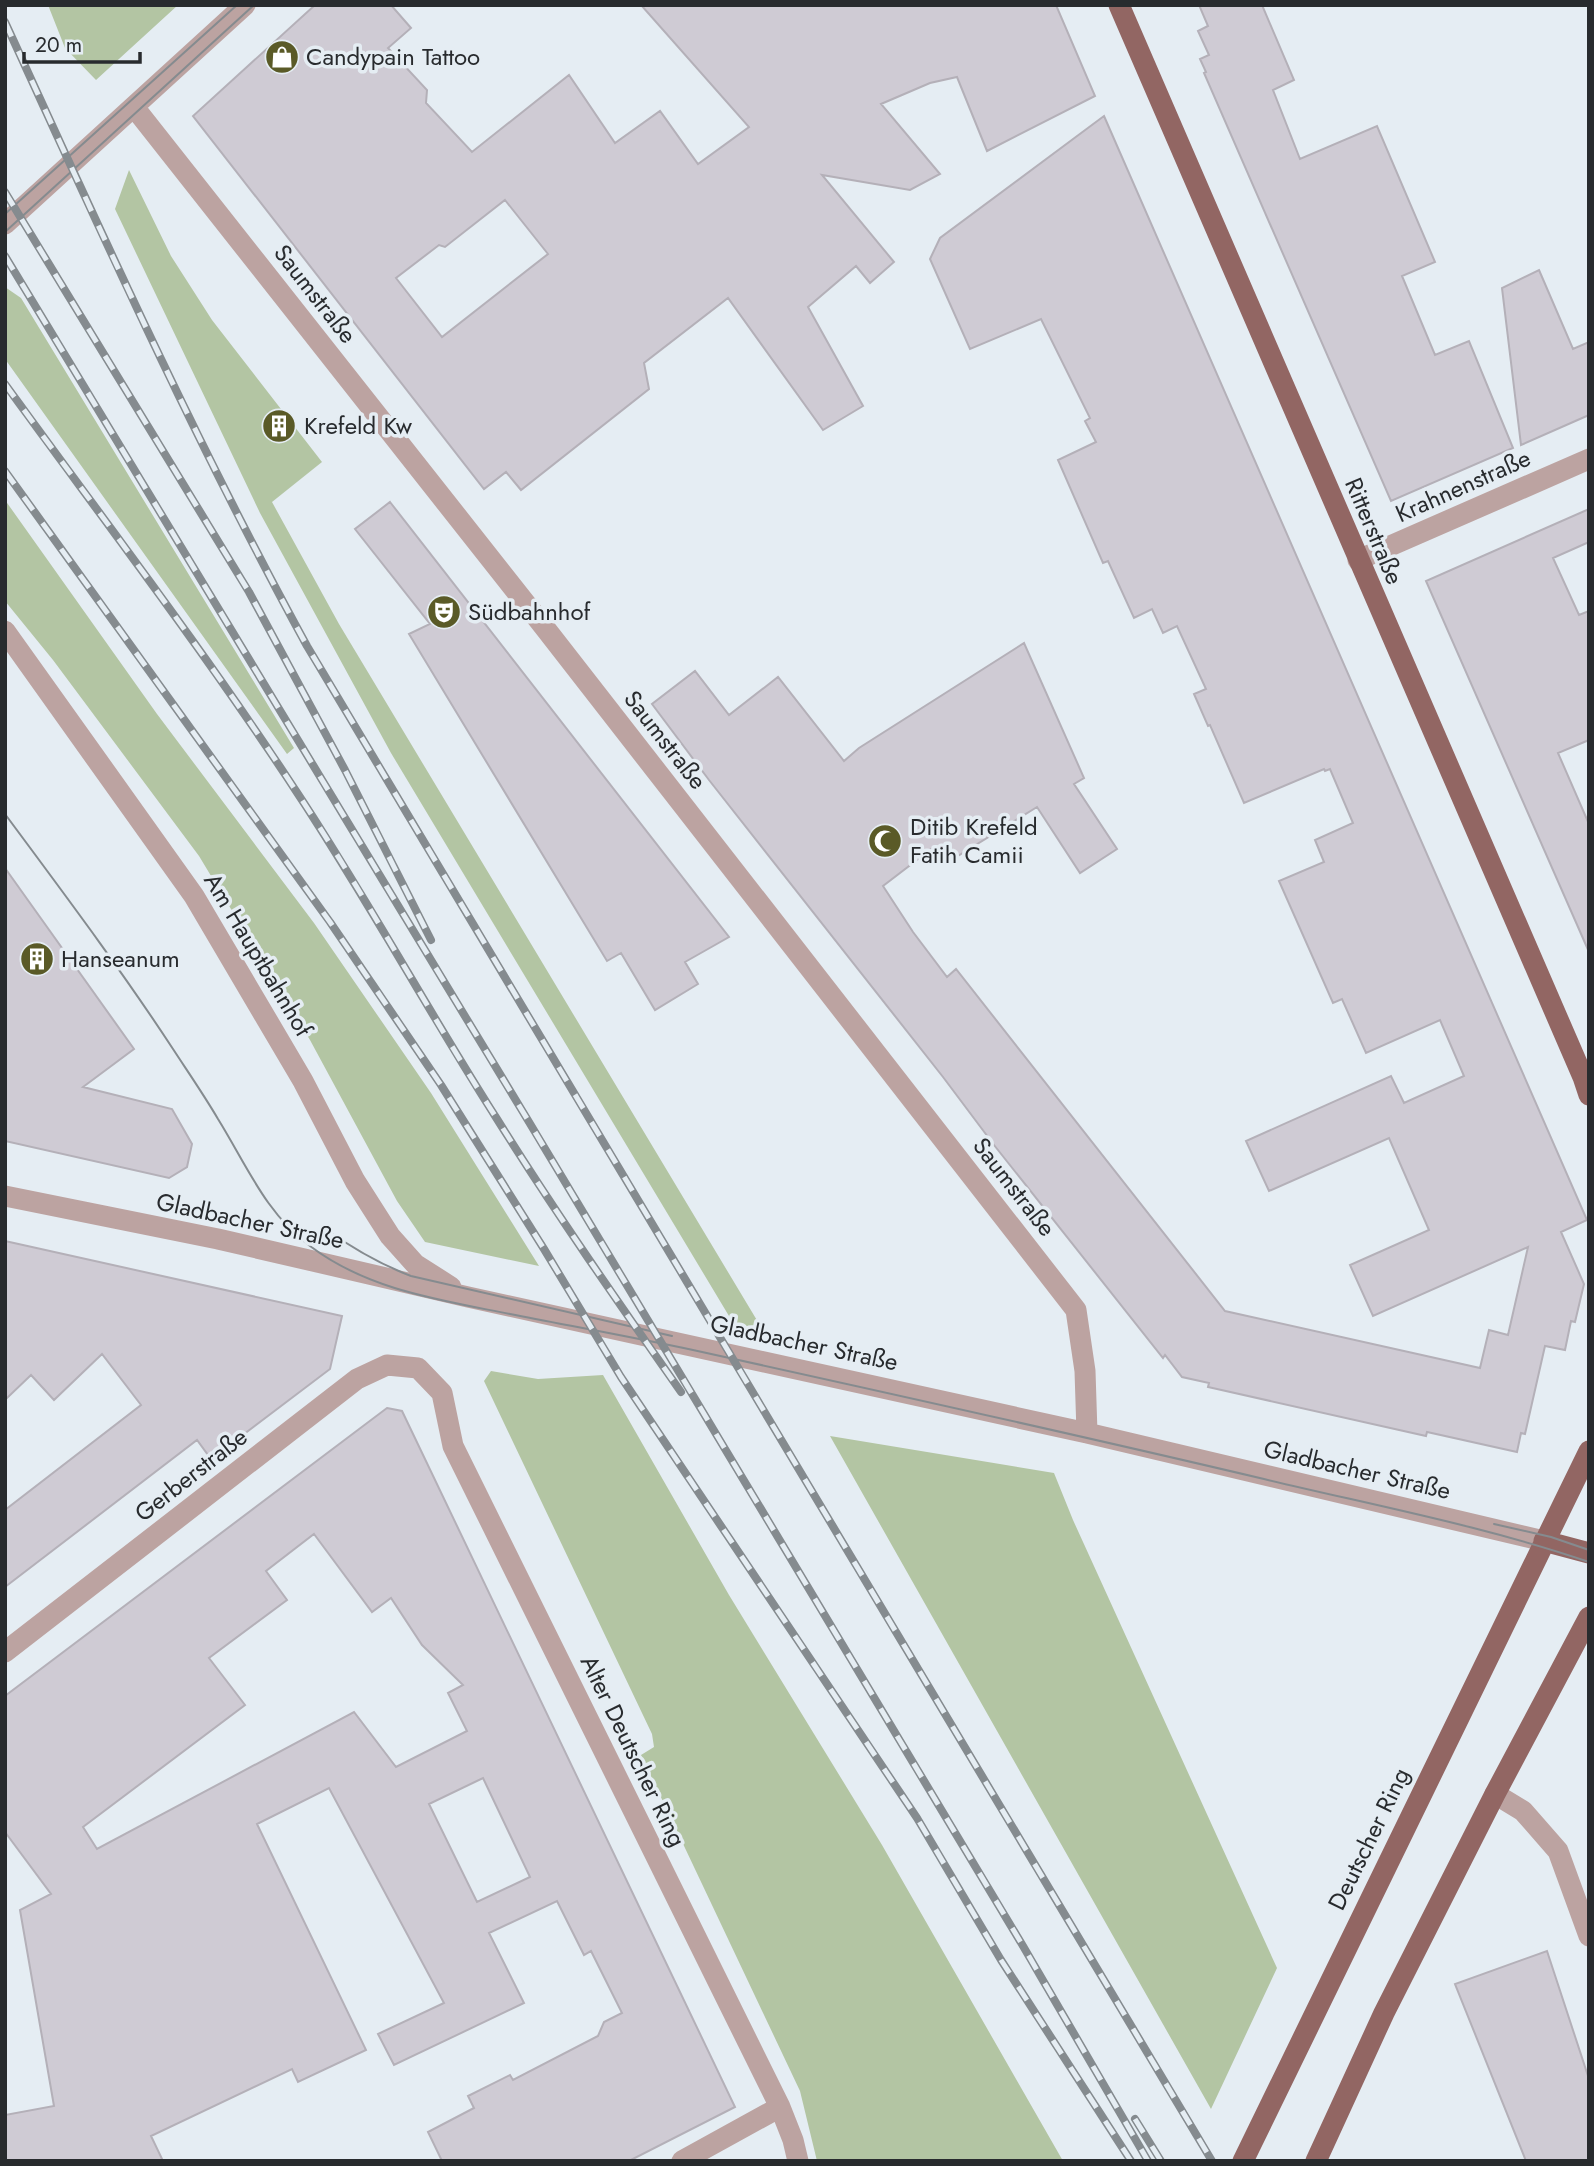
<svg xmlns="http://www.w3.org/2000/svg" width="1594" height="2166" font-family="Jost,sans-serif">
  <rect width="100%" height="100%" fill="#e5edf3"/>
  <path fill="#b3c5a3" d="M 48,5 L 178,5 L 96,80 L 65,48 Z
    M 129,170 L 171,256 L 212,320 L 322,462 L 272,502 L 339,624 L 764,1332 L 735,1326 L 391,753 L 260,513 L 115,209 Z
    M 5,287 L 21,298 L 294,748 L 287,754 L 5,359 Z
    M 5,500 L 157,714 L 314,923 L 431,1093 L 539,1266 L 425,1242 L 397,1201 L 310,1040 L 199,856 L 53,660 L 5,601 Z
    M 491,1371 L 538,1379 L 603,1375 L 729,1595 L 882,1845 L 1063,2161 L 817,2161 L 800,2091 L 641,1755 L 654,1747 L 652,1734 L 484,1381 Z
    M 830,1436 L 1054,1473 L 1073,1520 L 1277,1968 L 1211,2109 Z"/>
  <path fill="#cfcbd4" stroke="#b4b0b8" stroke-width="2" fill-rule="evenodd" d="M 315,5 L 391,5 L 411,28 L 388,48 L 427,90 L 426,103 L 472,152 L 569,75 L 615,143 L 660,111 L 698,164 L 749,127 L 641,5 L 1056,5 L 1095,96 L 987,151 L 957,77 L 930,83 L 881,104 L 940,174 L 910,190 L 822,175 L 894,262 L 870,283 L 856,266 L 808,307 L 863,406 L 823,430 L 728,298 L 644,363 L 649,389 L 521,490 L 506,472 L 484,489 L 193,116 ZM 505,200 L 548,254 L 442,337 L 396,278 L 439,245 L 445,247 Z
    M 1199,5 L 1262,5 L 1294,80 L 1273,90 L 1300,159 L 1377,126 L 1435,262 L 1402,276 L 1435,355 L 1469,341 L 1513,448 L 1391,501 L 1204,73 L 1206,72 L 1200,59 L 1209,55 L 1198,31 L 1208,26 Z
    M 1104,116 L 1587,1220 L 1561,1232 L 1584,1284 L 1575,1322 L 1571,1321 L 1565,1350 L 1545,1346 L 1525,1434 L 1521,1433 L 1517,1452 L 1427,1432 L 1426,1436 L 1208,1387 L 1209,1383 L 1182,1377 L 1165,1355 L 1163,1358 L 994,1145 L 943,1077 L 709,780 L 652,704 L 695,671 L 729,715 L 778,677 L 844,761 L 859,748 L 1024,643 L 1084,778 L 1074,784 L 1117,849 L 1080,873 L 1037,807 L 945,864 L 934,847 L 883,886 L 913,932 L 947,977 L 956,969 L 1225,1311 L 1480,1368 L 1489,1330 L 1508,1335 L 1528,1247 L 1373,1316 L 1350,1265 L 1429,1230 L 1389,1138 L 1269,1191 L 1246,1141 L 1391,1076 L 1404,1103 L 1464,1076 L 1440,1020 L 1366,1053 L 1342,999 L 1333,1003 L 1279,881 L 1324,862 L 1315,840 L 1353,823 L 1330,769 L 1325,771 L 1324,769 L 1244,803 L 1210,725 L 1208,726 L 1194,694 L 1206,689 L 1177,626 L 1163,633 L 1152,609 L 1134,618 L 1108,561 L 1103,563 L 1058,460 L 1096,442 L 1085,421 L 1090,418 L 1041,319 L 970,349 L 930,259 L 940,238 Z
    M 1539,270 L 1573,349 L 1589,342 L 1589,415 L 1521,445 L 1502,288 Z
    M 390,502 L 729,937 L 685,962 L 698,984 L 655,1010 L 621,953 L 607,961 L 409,634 L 430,624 L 355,529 Z
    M 1589,509 L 1589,542 L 1553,558 L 1579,615 L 1589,611 L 1589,740 L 1558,753 L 1589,824 L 1589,952 L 1426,581 Z
    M 5,868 L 134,1049 L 83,1087 L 172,1109 L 192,1144 L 187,1167 L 169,1178 L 5,1141 Z
    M 5,1241 L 342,1316 L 330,1369 L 211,1459 L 197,1440 L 5,1587 L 5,1510 L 141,1405 L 102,1354 L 54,1400 L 31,1375 L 5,1400 Z
    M 387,1408 L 402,1411 L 735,2107 L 629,2161 L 442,2161 L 428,2132 L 474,2108 L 468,2096 L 510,2075 L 513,2080 L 598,2036 L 604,2022 L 622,2013 L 591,1951 L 584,1955 L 557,1901 L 489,1933 L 524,2003 L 394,2065 L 378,2034 L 444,2003 L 329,1788 L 257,1824 L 366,2050 L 298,2082 L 292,2069 L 151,2136 L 163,2161 L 5,2161 L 5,2115 L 54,2106 L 20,1910 L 51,1894 L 5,1832 L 5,1696 ZM 314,1534 L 372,1612 L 391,1598 L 422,1645 L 463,1685 L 448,1693 L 467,1731 L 396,1767 L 354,1712 L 97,1849 L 83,1827 L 245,1705 L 209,1658 L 287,1600 L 266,1571 ZM 483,1778 L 530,1877 L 477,1902 L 429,1804 Z
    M 1547,1951 L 1589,2079 L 1589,2161 L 1526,2161 L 1455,1984 Z"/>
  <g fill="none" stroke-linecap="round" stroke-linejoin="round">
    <path stroke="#bca3a1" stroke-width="21" d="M 134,107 L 545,628 L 1076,1310 L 1085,1371 L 1087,1433
      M 5,224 L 245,5
      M 1358,560 L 1589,459
      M 5,631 L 194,896 L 303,1081 L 355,1181 L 390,1236 L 415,1264 L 451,1287
      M 5,1196 L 218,1239 L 468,1297 L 1087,1433 L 1544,1541
      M 5,1652 L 357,1379 L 387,1365 L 418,1368 L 442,1393 L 453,1446 L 780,2107 L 793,2140 L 798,2161
      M 1495,1794 L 1523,1811 L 1558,1851 L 1589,1936
      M 682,2161 L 780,2107"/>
    <path stroke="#926663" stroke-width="21" d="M 1119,5 L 1583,1077 L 1589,1095
      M 1544,1541 L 1589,1553
      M 1243,2161 L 1589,1451
      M 1316,2161 L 1384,2013 L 1495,1794 L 1589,1617"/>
    <path stroke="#858b8f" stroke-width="2" d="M 5,214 L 237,5
      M 5,232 L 254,5
      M 5,814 C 62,891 120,968 173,1049 C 188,1072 204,1095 218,1119 C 246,1164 266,1214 310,1246 C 368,1290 440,1300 510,1314 C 571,1326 632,1337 693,1350 C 884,1392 1074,1434 1264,1479 C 1372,1505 1484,1526 1589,1562
      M 324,1228 C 352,1248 379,1264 411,1276 L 672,1336
      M 1494,1524 L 1551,1537 L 1589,1550"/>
    <g stroke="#858b8f" stroke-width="8">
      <path id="rail" d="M 5,22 C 101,232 196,443 307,646 L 1212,2161
        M 5,192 L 249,592 L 345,770 L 431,940
        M 5,256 L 529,1122 L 1023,1946 L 1148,2161
        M 5,384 C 103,519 205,652 296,791 C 367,898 428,1011 497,1119 C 555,1212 618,1302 681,1392
        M 5,471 L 330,922 L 441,1085 L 544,1249 L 621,1377 L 917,1818 L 1001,1960 L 1131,2161
        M 1135,2119 L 1161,2161"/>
    </g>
    <use href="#rail" stroke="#e5edf3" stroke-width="5" stroke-dasharray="16" stroke-linecap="butt"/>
  </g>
  <defs>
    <g id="shop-disc" transform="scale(1.75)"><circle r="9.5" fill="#5a5a27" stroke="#e5edf3"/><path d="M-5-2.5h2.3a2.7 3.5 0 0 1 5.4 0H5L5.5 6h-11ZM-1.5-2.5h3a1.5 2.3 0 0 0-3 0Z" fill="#fff"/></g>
    <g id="building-disc" transform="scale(1.75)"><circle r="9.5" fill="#5a5a27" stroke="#e5edf3"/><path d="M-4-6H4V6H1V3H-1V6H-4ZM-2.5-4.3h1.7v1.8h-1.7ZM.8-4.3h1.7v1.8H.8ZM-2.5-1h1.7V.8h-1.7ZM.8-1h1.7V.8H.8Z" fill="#fff"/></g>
    <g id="theatre-disc" transform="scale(1.75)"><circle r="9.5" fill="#5a5a27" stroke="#e5edf3"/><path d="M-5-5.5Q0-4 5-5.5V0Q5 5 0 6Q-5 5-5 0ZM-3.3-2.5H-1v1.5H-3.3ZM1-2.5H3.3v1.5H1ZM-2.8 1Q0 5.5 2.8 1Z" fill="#fff"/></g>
    <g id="mosque-disc" transform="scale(1.75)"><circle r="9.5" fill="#5a5a27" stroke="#e5edf3"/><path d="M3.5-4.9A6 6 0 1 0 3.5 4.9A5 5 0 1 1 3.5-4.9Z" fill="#fff"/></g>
  </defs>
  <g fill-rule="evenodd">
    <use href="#shop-disc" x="282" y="57"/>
    <use href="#building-disc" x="279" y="426"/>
    <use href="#theatre-disc" x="444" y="612"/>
    <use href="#mosque-disc" x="885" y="841"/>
    <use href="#building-disc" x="37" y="959"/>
  </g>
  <g text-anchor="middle" stroke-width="7" stroke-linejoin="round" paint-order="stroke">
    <g font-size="24" fill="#282b2e" stroke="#e5edf3" text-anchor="start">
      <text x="306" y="65">Candypain Tattoo</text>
      <text x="304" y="434">Krefeld Kw</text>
      <text x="468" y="620">Südbahnhof</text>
      <text x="910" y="835">Ditib Krefeld<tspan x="910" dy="28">Fatih Camii</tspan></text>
      <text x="61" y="967">Hanseanum</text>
    </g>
    <g font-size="24" fill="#282b2e" stroke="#e5edf3">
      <text transform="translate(315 294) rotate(52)" y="8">Saumstraße</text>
      <text transform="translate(1463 486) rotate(-24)" y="8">Krahnenstraße</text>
      <text transform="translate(1374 531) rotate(67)" y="8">Ritterstraße</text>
      <text transform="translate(665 740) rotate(52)" y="8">Saumstraße</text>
      <text transform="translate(258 955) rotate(59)" y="8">Am Hauptbahnhof</text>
      <text transform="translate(1014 1187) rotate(52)" y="8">Saumstraße</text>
      <text transform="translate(250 1221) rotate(12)" y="8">Gladbacher Straße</text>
      <text transform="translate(804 1343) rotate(12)" y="8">Gladbacher Straße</text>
      <text transform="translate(1357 1470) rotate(13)" y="8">Gladbacher Straße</text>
      <text transform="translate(191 1475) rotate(-38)" y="8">Gerberstraße</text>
      <text transform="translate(633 1751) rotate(64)" y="8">Alter Deutscher Ring</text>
      <text transform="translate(1369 1839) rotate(-64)" y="8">Deutscher Ring</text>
    </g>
  </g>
  <rect width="1594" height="2166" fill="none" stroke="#282b2e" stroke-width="14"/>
  <path d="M24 52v10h116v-10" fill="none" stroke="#282b2e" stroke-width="3.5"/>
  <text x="35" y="52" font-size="21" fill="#282b2e" stroke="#e5edf3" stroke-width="5" paint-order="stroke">20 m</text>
</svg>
